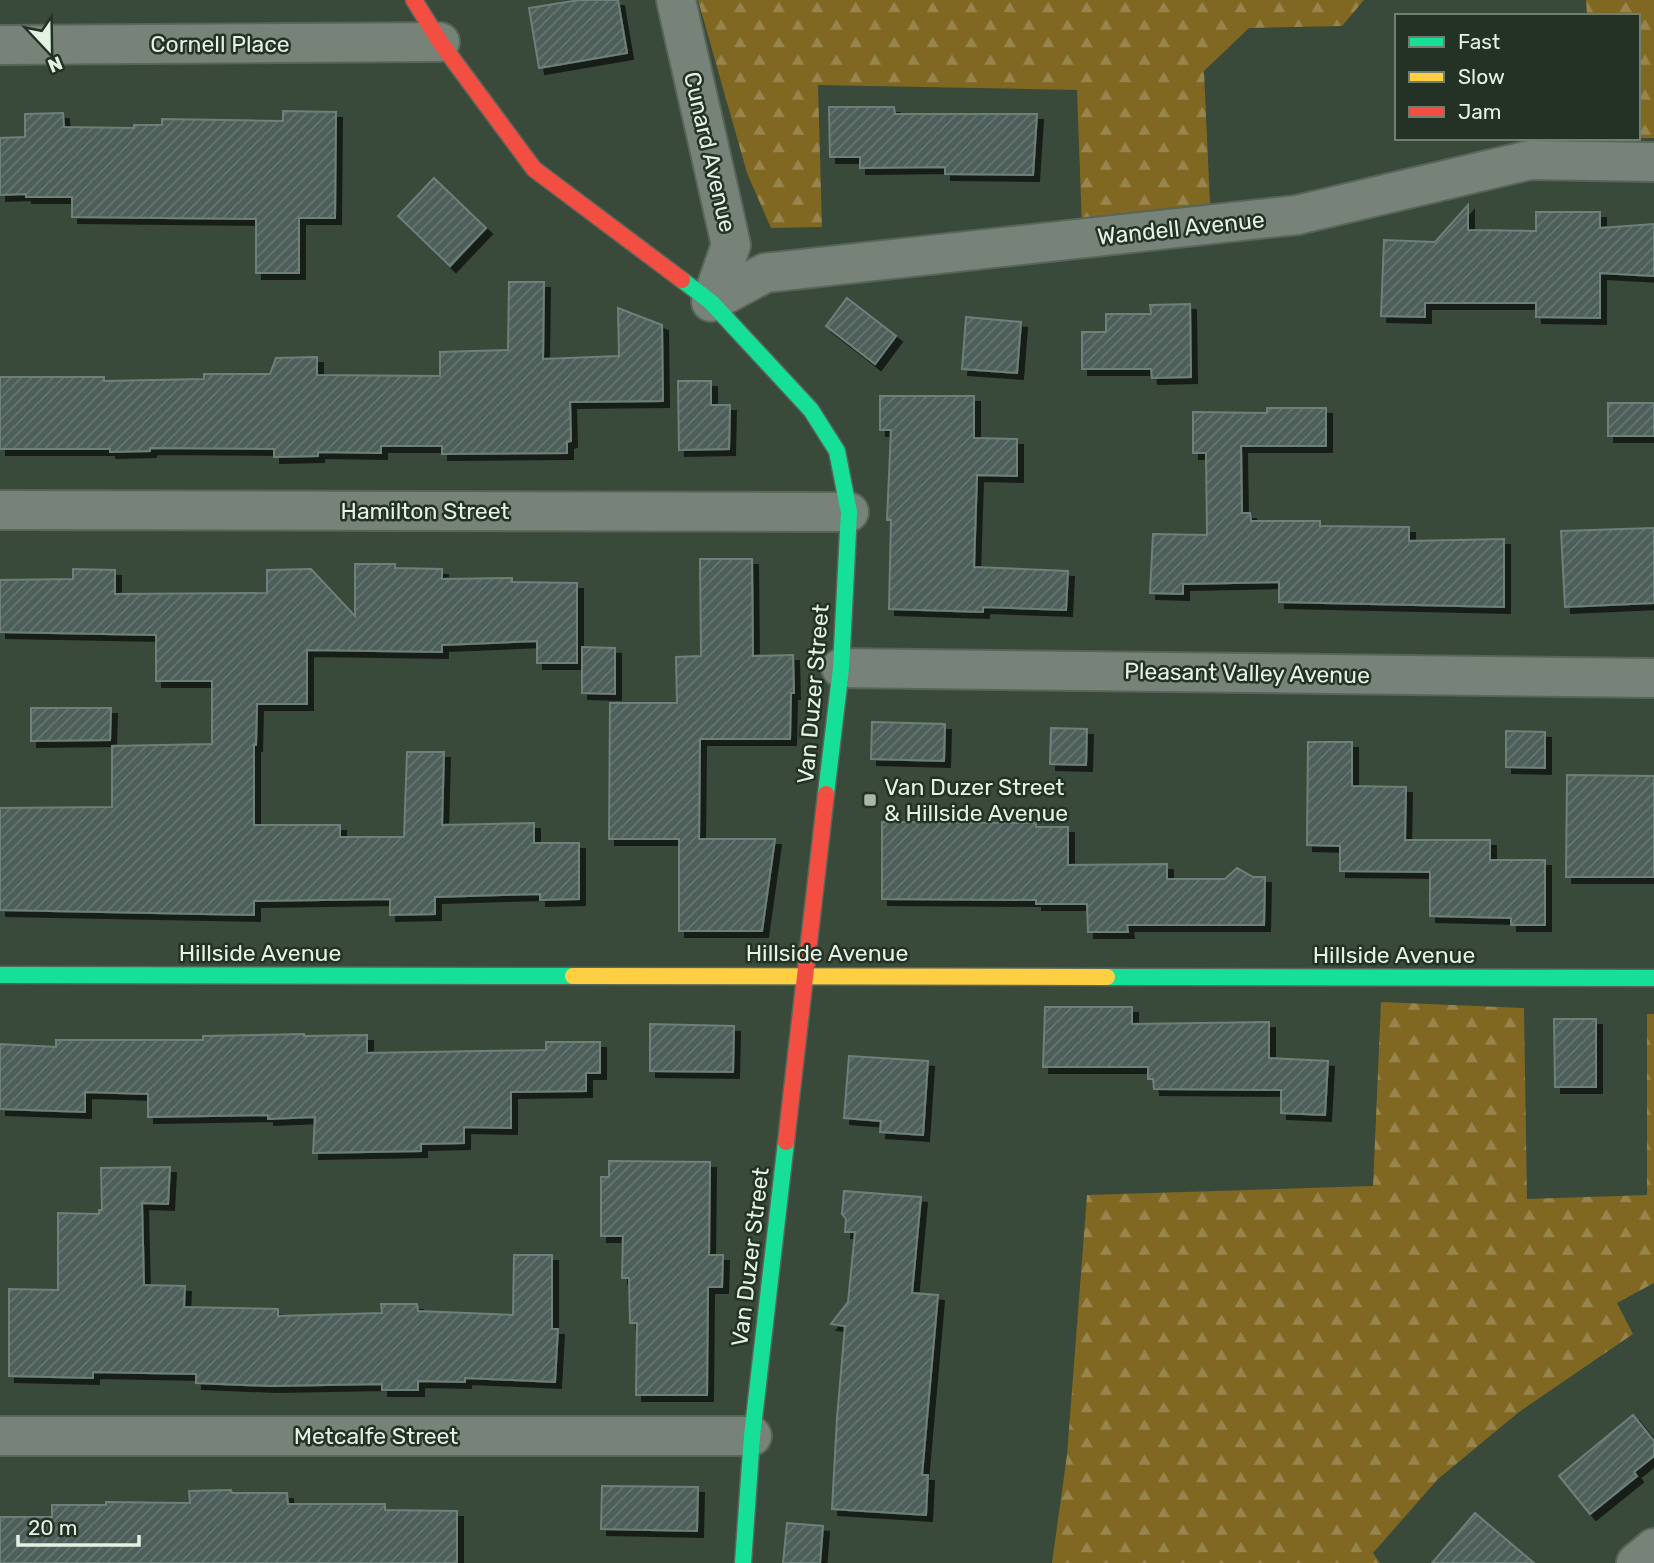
<svg xmlns="http://www.w3.org/2000/svg" width="1654" height="1563" font-family="Rubik,sans-serif">
  <defs>
    <pattern id="forest-firs" width="22" height="20" patternUnits="userSpaceOnUse" patternTransform="scale(1.75)"><rect width="22" height="20" fill="#806823"/><path d="M5 1l3.5 6h-7zM16 11l3.5 6h-7z" fill="#98854d"/></pattern>
    <pattern id="building-hatch" width="6" height="6" patternUnits="userSpaceOnUse" patternTransform="scale(1.75)"><rect width="6" height="6" fill="#4d5e59"/><path d="M-1 1l2-2M0 6l6-6M5 7l2-2" fill="none" stroke="#667671"/></pattern>
    <filter id="shadow"><feDropShadow dx="6" dy="6" stdDeviation="0" flood-color="#0009"/></filter>
  </defs>
  <rect width="100%" height="100%" fill="#39493a"/>
  <path fill="url(#forest-firs)" d="M 698,0 L 1364,0 L 1342,26 L 1249,28 L 1204,71 L 1210,204 L 1082,228 L 1077,90 L 818,85 L 822,227 L 771,228 L 747,173 Z
    M 1586,0 L 1654,0 L 1654,138 L 1591,139 L 1638,138 L 1638,16 L 1587,16 Z
    M 1381,1002 L 1524,1008 L 1527,1199 L 1647,1195 L 1647,1014 L 1654,1014 L 1654,1283 L 1617,1303 L 1633,1334 L 1519,1412 L 1438,1479 L 1373,1553 L 1380,1563 L 1052,1563 L 1067,1455 L 1087,1195 L 1373,1186 Z"/>
  <path fill="url(#building-hatch)" stroke="#6e807a" stroke-width="2" filter="url(#shadow)" d="M 579,0 L 618,0 L 627,53 L 539,68 L 529,8 Z
    M 829,107 L 894,107 L 895,114 L 1037,114 L 1033,175 L 945,174 L 945,167 L 860,168 L 860,157 L 830,157 Z
    M 283,111 L 336,112 L 335,218 L 299,218 L 299,273 L 256,273 L 256,219 L 72,217 L 72,197 L 26,197 L 26,194 L 0,195 L 0,138 L 25,137 L 25,114 L 63,113 L 64,127 L 134,128 L 134,125 L 162,125 L 162,119 L 283,121 Z
    M 434,178 L 486,228 L 450,266 L 398,216 Z
    M 1468,205 L 1468,230 L 1536,231 L 1536,212 L 1600,212 L 1600,228 L 1654,224 L 1654,276 L 1600,273 L 1600,318 L 1536,317 L 1536,303 L 1425,303 L 1425,317 L 1381,316 L 1384,240 L 1435,242 Z
    M 509,282 L 544,282 L 543,359 L 619,356 L 618,308 L 662,325 L 663,401 L 570,402 L 571,441 L 567,442 L 567,453 L 442,454 L 442,446 L 381,446 L 381,453 L 318,452 L 318,456 L 274,457 L 274,449 L 150,448 L 150,451 L 110,452 L 110,449 L 0,449 L 0,377 L 104,377 L 104,381 L 204,379 L 204,374 L 270,374 L 276,358 L 317,357 L 317,375 L 440,376 L 440,352 L 508,350 Z
    M 847,298 L 896,336 L 875,364 L 826,326 Z
    M 1190,304 L 1191,377 L 1152,378 L 1151,369 L 1082,369 L 1082,332 L 1106,332 L 1106,314 L 1151,314 L 1150,305 Z
    M 966,317 L 1021,322 L 1017,373 L 962,369 Z
    M 678,381 L 711,381 L 711,405 L 730,405 L 729,449 L 679,450 Z
    M 880,396 L 974,396 L 974,438 L 1017,439 L 1017,476 L 977,475 L 974,567 L 1068,571 L 1066,610 L 983,607 L 983,612 L 889,609 L 891,520 L 887,520 L 891,430 L 880,430 Z
    M 1608,403 L 1654,403 L 1654,436 L 1608,436 Z
    M 1267,408 L 1326,408 L 1326,446 L 1241,446 L 1242,513 L 1250,513 L 1251,521 L 1320,521 L 1320,526 L 1409,527 L 1409,541 L 1504,539 L 1504,607 L 1279,602 L 1279,582 L 1183,584 L 1183,594 L 1150,593 L 1153,534 L 1207,535 L 1206,453 L 1193,453 L 1193,412 L 1267,413 Z
    M 1654,528 L 1654,603 L 1565,607 L 1561,531 Z
    M 700,559 L 752,559 L 753,656 L 793,655 L 794,693 L 791,693 L 790,739 L 700,739 L 699,839 L 775,839 L 762,931 L 679,931 L 679,839 L 609,839 L 610,703 L 677,703 L 676,657 L 701,656 Z
    M 355,564 L 395,564 L 395,568 L 442,569 L 442,579 L 512,578 L 512,582 L 577,583 L 577,663 L 537,663 L 537,641 L 442,645 L 442,652 L 307,650 L 307,704 L 257,704 L 256,745 L 254,745 L 254,825 L 340,825 L 340,837 L 404,837 L 407,752 L 444,752 L 442,825 L 534,823 L 534,843 L 579,843 L 579,899 L 540,900 L 540,894 L 435,897 L 435,914 L 390,915 L 390,899 L 254,901 L 254,915 L 0,910 L 0,808 L 112,807 L 112,746 L 212,744 L 212,681 L 156,681 L 156,635 L 0,632 L 0,580 L 73,579 L 73,569 L 115,570 L 115,594 L 267,593 L 267,570 L 311,569 L 355,616 Z
    M 582,647 L 615,648 L 615,694 L 582,693 Z
    M 31,708 L 111,708 L 110,740 L 31,741 Z
    M 872,722 L 945,724 L 944,761 L 871,759 Z
    M 1051,728 L 1087,729 L 1086,765 L 1050,764 Z
    M 1506,731 L 1545,732 L 1545,768 L 1506,767 Z
    M 1308,742 L 1352,742 L 1352,786 L 1406,787 L 1405,840 L 1490,840 L 1490,860 L 1545,860 L 1545,925 L 1511,925 L 1511,918 L 1430,916 L 1430,872 L 1340,871 L 1340,846 L 1307,845 Z
    M 1567,775 L 1654,776 L 1654,877 L 1566,877 Z
    M 882,822 L 1036,823 L 1036,827 L 1068,827 L 1068,865 L 1167,864 L 1167,879 L 1225,879 L 1237,868 L 1253,877 L 1265,877 L 1264,925 L 1127,925 L 1128,932 L 1088,932 L 1087,904 L 1036,904 L 1036,900 L 882,899 Z
    M 1045,1007 L 1132,1007 L 1132,1024 L 1269,1022 L 1269,1058 L 1328,1061 L 1325,1115 L 1281,1113 L 1281,1090 L 1154,1089 L 1153,1079 L 1148,1079 L 1148,1067 L 1043,1067 Z
    M 1554,1019 L 1596,1019 L 1596,1087 L 1555,1087 Z
    M 650,1024 L 734,1026 L 733,1072 L 650,1071 Z
    M 304,1034 L 304,1036 L 367,1035 L 367,1053 L 546,1050 L 546,1042 L 600,1042 L 600,1073 L 586,1073 L 586,1091 L 511,1092 L 511,1128 L 464,1127 L 464,1143 L 421,1144 L 421,1151 L 313,1153 L 315,1117 L 268,1119 L 268,1115 L 148,1117 L 148,1094 L 85,1092 L 85,1112 L 0,1109 L 0,1044 L 56,1047 L 56,1040 L 203,1040 L 203,1036 Z
    M 849,1056 L 928,1061 L 923,1135 L 880,1132 L 881,1121 L 844,1118 Z
    M 609,1161 L 710,1162 L 709,1255 L 723,1255 L 722,1287 L 708,1287 L 707,1395 L 636,1395 L 637,1323 L 630,1323 L 629,1278 L 622,1278 L 623,1236 L 601,1236 L 601,1177 L 609,1177 Z
    M 170,1167 L 168,1204 L 142,1203 L 144,1285 L 185,1286 L 184,1307 L 278,1309 L 278,1316 L 382,1313 L 381,1304 L 417,1304 L 418,1311 L 513,1315 L 514,1255 L 552,1255 L 552,1329 L 558,1329 L 555,1382 L 465,1378 L 465,1382 L 418,1381 L 418,1390 L 382,1390 L 382,1384 L 271,1386 L 196,1383 L 196,1374 L 93,1372 L 93,1378 L 9,1376 L 9,1289 L 58,1290 L 58,1213 L 99,1214 L 99,1210 L 102,1210 L 101,1168 Z
    M 844,1191 L 921,1197 L 912,1293 L 938,1295 L 922,1475 L 928,1475 L 926,1515 L 832,1509 L 837,1418 L 845,1326 L 831,1324 L 848,1302 L 855,1232 L 845,1232 L 846,1219 L 842,1214 Z
    M 1633,1415 L 1654,1441 L 1654,1456 L 1634,1472 L 1637,1476 L 1590,1514 L 1559,1476 Z
    M 602,1486 L 698,1487 L 697,1531 L 601,1529 Z
    M 231,1490 L 232,1493 L 287,1493 L 288,1504 L 385,1504 L 385,1510 L 457,1511 L 457,1563 L 0,1563 L 0,1517 L 52,1517 L 52,1505 L 106,1505 L 106,1502 L 190,1503 L 189,1491 Z
    M 1475,1513 L 1534,1563 L 1432,1563 Z
    M 787,1523 L 823,1526 L 820,1563 L 783,1563 Z"/>
  <g fill="none" stroke-linecap="round" stroke-linejoin="round">
    <g stroke="#586559" stroke-width="42">
      <path id="street" d="M 676,0 L 731,245 L 711,302
        M 0,45 L 440,42
        M 711,302 L 765,273 L 1297,215 L 1530,160 L 1654,162
        M 0,510 L 849,512
        M 841,668 L 1654,678
        M 0,1436 L 752,1436
        M 1636,1563 L 1654,1548"/>
    </g>
    <g stroke="#586559" stroke-width="19">
      <path id="fast" d="M 682,280 L 711,302 L 811,410 L 837,451 L 849,512 L 841,668 L 826,794
        M 0,975 L 573,976
        M 1107,977 L 1654,978
        M 743,1563 L 752,1436 L 786,1142"/>
    </g>
    <g stroke="#586559" stroke-width="19">
      <path id="slow" d="M 573,976 L 1107,977"/>
    </g>
    <g stroke="#586559" stroke-width="19">
      <path id="jam" d="M 414,0 L 440,42 L 534,169 L 682,280
        M 786,1142 L 826,794"/>
    </g>
    <use href="#street" stroke="#778378" stroke-width="38"/>
    <use href="#fast" stroke="#16e098" stroke-width="16"/>
    <use href="#slow" stroke="#ffcf43" stroke-width="16"/>
    <use href="#jam" stroke="#f24e42" stroke-width="16"/>
  </g>
  <rect fill="#a8b8a8" stroke="#243125" stroke-width="2.5" x="863" y="793" width="14" height="14" rx="3.5"/>
  <g text-anchor="middle" stroke-width="5" stroke-linejoin="round" paint-order="stroke">
    <g font-size="23" fill="#e3f3e3" stroke="#243125">
      <text x="220" y="52">Cornell Place</text>
      <text transform="translate(710 152) rotate(77)" y="8">Cunard Avenue</text>
      <text transform="translate(1181 228) rotate(-6)" y="8">Wandell Avenue</text>
      <text x="425" y="519">Hamilton Street</text>
      <text transform="translate(1247 673) rotate(1)" y="8">Pleasant Valley Avenue</text>
      <text transform="translate(813 694) rotate(-85)" y="8">Van Duzer Street</text>
      <text x="260" y="961">Hillside Avenue</text>
      <text x="827" y="961">Hillside Avenue</text>
      <text x="1394" y="963">Hillside Avenue</text>
      <text transform="translate(750 1257) rotate(-83)" y="8">Van Duzer Street</text>
      <text x="376" y="1444">Metcalfe Street</text>
    </g>
    <g font-size="23" fill="#e3f3e3" stroke="#243125" text-anchor="start">
      <text x="884" y="795">Van Duzer Street<tspan x="884" dy="26">&amp; Hillside Avenue</tspan></text>
    </g>
  </g>
  <rect x="1395" y="14" width="245" height="126" fill="#243125" stroke="#707f71" stroke-width="2"/>
  <rect x="1409" y="37" width="35" height="10" fill="#16e098" stroke="#707f71" stroke-width="2"/>
  <text x="1458" y="49" font-size="21" fill="#e3f3e3">Fast</text>
  <rect x="1409" y="72" width="35" height="10" fill="#ffcf43" stroke="#707f71" stroke-width="2"/>
  <text x="1458" y="84" font-size="21" fill="#e3f3e3">Slow</text>
  <rect x="1409" y="107" width="35" height="10" fill="#f24e42" stroke="#707f71" stroke-width="2"/>
  <text x="1458" y="119" font-size="21" fill="#e3f3e3">Jam</text>
  <g transform="translate(49 49) rotate(158)" stroke="#243125" stroke-width="5" paint-order="stroke">
  <path d="M0-5L12 26L0 18L-12 26Z" fill="#e3f3e3"/>
  <text y="-10" font-size="19" font-weight="bold" text-anchor="middle" fill="#e3f3e3">N</text>
  </g>
  <path d="M18 1535v10h121v-10" fill="none" stroke="#e3f3e3" stroke-width="3.5"/>
  <text x="28" y="1535" font-size="21" fill="#e3f3e3" stroke="#243125" stroke-width="5" paint-order="stroke">20 m</text>
</svg>
